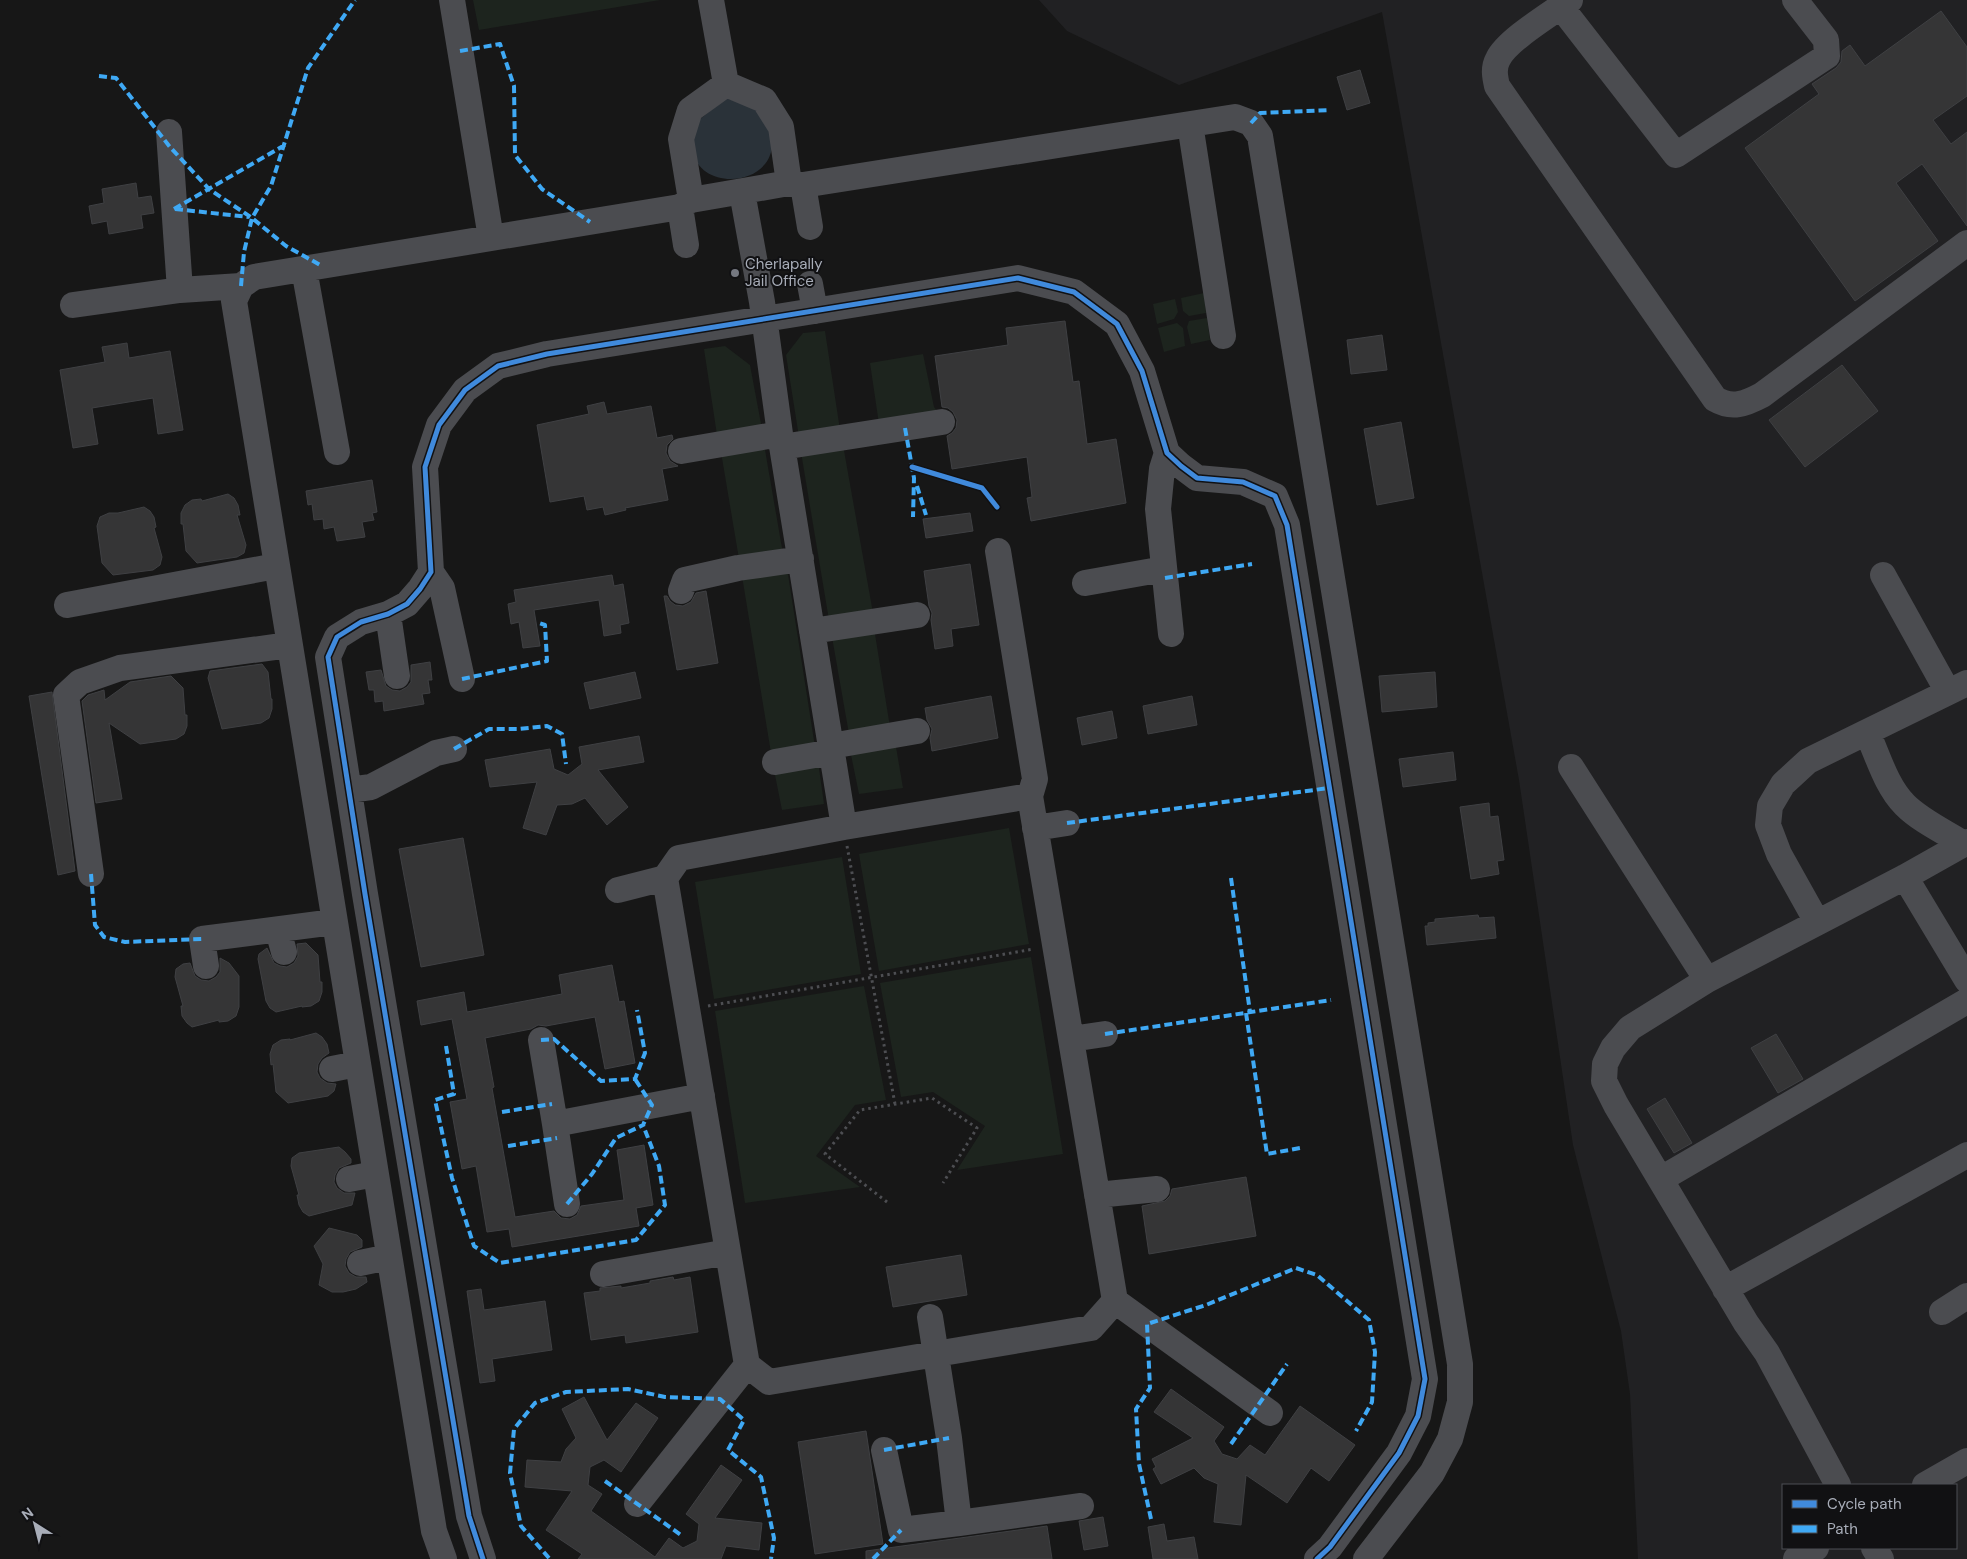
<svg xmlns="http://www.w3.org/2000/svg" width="1967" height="1559" font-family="'DM Sans',sans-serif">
  <rect width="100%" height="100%" fill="#171717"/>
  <path fill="#212123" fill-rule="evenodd" d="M 1039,0 L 1967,0 L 1967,1559 L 1638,1559 L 1630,1394 L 1621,1331 L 1573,1145 L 1519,780 L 1382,12 L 1179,85 L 1067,31 ZM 1783,1485 L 1956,1485 L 1956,1548 L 1783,1548 Z"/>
  <path fill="#1d241e" d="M 473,0 L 660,0 L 479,30 Z
    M 1204,293 L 1206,313 L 1189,316 L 1183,311 L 1181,298 Z
    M 1175,299 L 1178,312 L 1174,319 L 1157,324 L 1153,304 Z
    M 1207,318 L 1210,340 L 1191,344 L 1187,327 L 1189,321 Z
    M 1177,323 L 1183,328 L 1185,346 L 1164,352 L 1158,328 Z
    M 825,331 L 840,430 L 799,437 L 786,355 L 803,333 Z
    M 725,346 L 750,365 L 762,429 L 717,435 L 704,349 Z
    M 923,354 L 934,407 L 938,412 L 879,424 L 870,363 Z
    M 764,444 L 783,554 L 739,559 L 721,452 Z
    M 843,445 L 873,613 L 829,620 L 801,452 Z
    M 787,568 L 815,747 L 771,753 L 742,576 Z
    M 874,628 L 890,727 L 849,734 L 832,637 Z
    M 895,741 L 903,788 L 859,794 L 850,750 Z
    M 818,761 L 824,804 L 782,810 L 774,770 Z
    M 1009,828 L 1029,944 L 879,971 L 859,854 Z
    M 842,857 L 861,974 L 714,999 L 695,882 Z
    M 1031,957 L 1063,1154 L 957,1170 L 985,1126 L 933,1092 L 901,1097 L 880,983 Z
    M 864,986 L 886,1100 L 855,1105 L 816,1156 L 860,1187 L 745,1203 L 715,1011 Z"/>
  <path fill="#2a3239" d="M 726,98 L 762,110 C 765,119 773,139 772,147 C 767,188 699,190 693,151 C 691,142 693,132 694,124 Z"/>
  <path fill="#353536" stroke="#3f4043" d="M 1941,11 L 1967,47 L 1967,96 L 1933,120 L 1951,144 L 1967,132 L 1967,226 L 1922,164 L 1896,183 L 1938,241 L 1855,301 L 1745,148 L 1819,94 L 1812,84 L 1836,68 L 1841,62 L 1842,51 L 1850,45 L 1865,66 Z
    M 1360,70 L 1370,103 L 1347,110 L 1337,77 Z
    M 136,183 L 138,198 L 151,196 L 154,213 L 141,215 L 143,228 L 109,234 L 107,221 L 92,224 L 89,206 L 104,203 L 102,189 Z
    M 1065,321 L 1073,382 L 1079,381 L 1087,444 L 1116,439 L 1126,503 L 1031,521 L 1027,498 L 1032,497 L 1027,457 L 952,469 L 947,436 L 952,433 L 956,428 L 957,420 L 953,412 L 948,408 L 942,407 L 935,356 L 1008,345 L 1006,328 Z
    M 1382,335 L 1387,370 L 1351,374 L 1347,340 Z
    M 127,343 L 129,358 L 170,351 L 183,430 L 158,434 L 153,398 L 92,408 L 98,444 L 73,448 L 60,370 L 105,362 L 102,347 Z
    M 1842,365 L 1878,411 L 1805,467 L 1769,420 Z
    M 604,402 L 607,414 L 651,406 L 657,438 L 672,435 L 673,439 L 667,445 L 666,453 L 670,461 L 678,466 L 662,469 L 668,500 L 625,508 L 626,510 L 605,515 L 603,507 L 587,510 L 584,496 L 550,502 L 537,425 L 589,414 L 587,406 Z
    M 1401,422 L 1414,498 L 1377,505 L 1364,429 Z
    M 372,480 L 377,512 L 372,513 L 374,520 L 362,522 L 365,537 L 337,541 L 334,527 L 324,529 L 323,519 L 314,520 L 312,504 L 308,505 L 306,491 Z
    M 228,494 L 234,498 L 238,505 L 240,515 L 237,515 L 246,545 L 244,553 L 237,557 L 197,563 L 186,551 L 183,524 L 181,524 L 181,513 L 185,505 L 192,500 L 201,499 L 202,501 Z
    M 144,507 L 150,511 L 154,517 L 156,527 L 154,528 L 162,557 L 160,565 L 153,570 L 113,575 L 102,563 L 97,526 L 100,517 L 109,513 L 118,513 Z
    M 970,513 L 973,531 L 926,538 L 923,519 Z
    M 970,564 L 979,625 L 951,629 L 953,646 L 935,649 L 931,620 L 932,613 L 929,606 L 924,571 Z
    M 612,575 L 614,586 L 623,584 L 629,623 L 620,625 L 621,633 L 604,636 L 599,600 L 534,610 L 540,646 L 523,648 L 519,622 L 511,624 L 508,604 L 516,602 L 514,590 Z
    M 706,591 L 718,663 L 677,670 L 664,596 L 667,596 L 670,601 L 675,605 L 683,606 L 691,602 L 696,593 Z
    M 430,662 L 432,680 L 428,680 L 430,693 L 422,694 L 424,704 L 384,711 L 383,701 L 375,702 L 374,690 L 369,690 L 366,672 L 381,670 L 386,686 L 392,690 L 400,691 L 407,687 L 411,682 L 411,665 Z
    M 262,664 L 268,672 L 271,699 L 272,699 L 272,709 L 269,718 L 261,723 L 222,729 L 208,678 L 210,671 Z
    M 635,672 L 641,698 L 590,709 L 584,683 Z
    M 1435,672 L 1437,707 L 1382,712 L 1379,676 Z
    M 171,676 L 183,688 L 185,715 L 187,715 L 187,726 L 184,734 L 176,739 L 140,744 L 109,723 L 122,799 L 96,803 L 82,701 L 88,695 L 104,690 L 105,700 L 130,682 Z
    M 52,692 L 75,871 L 58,875 L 29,696 Z
    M 991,696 L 998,738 L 932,751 L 930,738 L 932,729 L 927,720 L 925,708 Z
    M 1192,696 L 1197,725 L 1148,734 L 1143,706 Z
    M 1112,711 L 1117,738 L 1082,745 L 1077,718 Z
    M 639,736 L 644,762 L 598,770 L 628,807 L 607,825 L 585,798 L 572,804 L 557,805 L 546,835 L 523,828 L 537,782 L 490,787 L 485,760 L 550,749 L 554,769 L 568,775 L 582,764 L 579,747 Z
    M 1453,752 L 1456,780 L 1403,787 L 1399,759 Z
    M 1489,803 L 1490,817 L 1498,816 L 1504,860 L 1497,861 L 1499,874 L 1471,879 L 1460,807 Z
    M 463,838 L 484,955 L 421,967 L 399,849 Z
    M 1478,915 L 1479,918 L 1494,917 L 1496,938 L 1427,945 L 1425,926 L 1428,926 L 1428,923 L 1435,922 L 1435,919 Z
    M 306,943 L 318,955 L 320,982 L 322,982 L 322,992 L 319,1001 L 311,1006 L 302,1007 L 302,1006 L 276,1012 L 270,1008 L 266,1001 L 258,959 L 259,954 L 267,948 L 274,963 L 280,966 L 287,967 L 294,963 L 298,956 L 297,944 Z
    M 220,958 L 229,963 L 239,976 L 239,1007 L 236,1016 L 228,1021 L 219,1022 L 219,1020 L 192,1027 L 187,1023 L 182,1016 L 181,1006 L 183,1006 L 175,977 L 176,969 L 183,964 L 190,963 L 195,976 L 201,980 L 209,981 L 216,977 L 220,972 Z
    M 612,965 L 619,1002 L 624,1001 L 635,1063 L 605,1069 L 595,1017 L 546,1026 L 538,1025 L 531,1029 L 485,1038 L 494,1087 L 492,1088 L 515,1217 L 554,1211 L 561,1218 L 570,1219 L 577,1215 L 581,1206 L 624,1200 L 617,1150 L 644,1145 L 653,1205 L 636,1208 L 639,1226 L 512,1247 L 509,1229 L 487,1232 L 476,1166 L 462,1169 L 450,1102 L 467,1099 L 452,1019 L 421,1025 L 417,1001 L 464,992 L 467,1012 L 562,994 L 559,975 Z
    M 316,1033 L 322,1037 L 327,1044 L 329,1053 L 322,1058 L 318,1064 L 317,1072 L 320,1078 L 327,1083 L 336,1084 L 334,1091 L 328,1096 L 288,1103 L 276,1092 L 273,1064 L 271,1065 L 270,1054 L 273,1045 L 281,1040 L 290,1039 L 290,1040 Z
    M 1776,1034 L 1803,1079 L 1778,1093 L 1751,1048 Z
    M 1665,1098 L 1692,1143 L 1674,1153 L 1647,1109 Z
    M 339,1147 L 345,1152 L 351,1159 L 351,1163 L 339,1168 L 335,1175 L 334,1182 L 337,1188 L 344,1193 L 355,1193 L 352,1205 L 309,1216 L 303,1212 L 299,1205 L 297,1195 L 299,1195 L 291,1166 L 292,1158 L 299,1153 Z
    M 1246,1177 L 1256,1236 L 1149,1254 L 1142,1206 L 1165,1201 L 1170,1196 L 1172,1189 Z
    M 329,1228 L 357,1235 L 362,1240 L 362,1247 L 350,1252 L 346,1259 L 345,1266 L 349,1273 L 356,1277 L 366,1277 L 367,1282 L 356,1289 L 343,1292 L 332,1292 L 319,1285 L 323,1264 L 314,1246 Z
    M 961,1255 L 967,1295 L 893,1307 L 886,1267 Z
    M 673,1277 L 674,1280 L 690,1277 L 698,1332 L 626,1343 L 625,1335 L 591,1340 L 584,1293 L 600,1291 L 600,1288 L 621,1286 L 621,1288 L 650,1283 L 650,1281 Z
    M 481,1289 L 484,1310 L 545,1301 L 552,1350 L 492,1359 L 495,1381 L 480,1383 L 467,1291 Z
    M 1171,1389 L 1224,1427 L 1214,1441 L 1222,1454 L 1237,1459 L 1250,1445 L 1265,1455 L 1300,1406 L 1355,1445 L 1329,1481 L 1311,1468 L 1287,1503 L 1246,1475 L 1241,1525 L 1214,1522 L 1218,1484 L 1204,1478 L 1194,1468 L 1161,1484 L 1153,1469 L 1156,1467 L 1152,1459 L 1193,1438 L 1154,1412 Z
    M 584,1397 L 607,1440 L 636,1403 L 658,1418 L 621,1472 L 604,1460 L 590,1467 L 588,1485 L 602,1494 L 591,1511 L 655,1557 L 669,1538 L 683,1548 L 697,1541 L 699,1524 L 686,1514 L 721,1465 L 742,1480 L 715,1518 L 762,1523 L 759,1550 L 726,1546 L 721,1559 L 578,1559 L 582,1554 L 546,1530 L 572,1491 L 525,1487 L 527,1460 L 561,1462 L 566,1449 L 576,1438 L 562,1409 Z
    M 866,1431 L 883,1544 L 815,1554 L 798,1442 Z
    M 1103,1517 L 1108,1546 L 1084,1550 L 1079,1521 Z
    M 1164,1524 L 1167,1541 L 1194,1537 L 1198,1559 L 1153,1559 L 1148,1527 Z
    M 1047,1526 L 1052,1559 L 866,1559 L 866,1551 Z"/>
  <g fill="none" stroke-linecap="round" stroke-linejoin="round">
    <path stroke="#4d4e52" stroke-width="3" stroke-dasharray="2.5 4" stroke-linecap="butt" d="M 847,846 L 895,1104
      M 708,1006 L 1034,949
      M 887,1202 L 825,1154 L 860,1110 L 932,1098 L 977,1128 L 943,1183"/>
    <path stroke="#4b4c50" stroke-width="26" d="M 452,0 L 491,238
      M 711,0 L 726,84
      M 1570,0 C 1551,14 1507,40 1498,59 C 1493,68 1495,77 1497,86 L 1715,399 C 1732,409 1745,404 1762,395 L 1967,243
      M 1561,7 L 1676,155 L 1827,56 L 1826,40 L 1795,0
      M 1190,124 L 1223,336
      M 169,132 L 180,290
      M 789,183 L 803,185 L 1235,117 L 1251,123 L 1260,136 L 1460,1364 L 1460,1402 L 1450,1439 L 1432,1473 L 1366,1559
      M 803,185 L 810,227
      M 742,192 L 762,302 L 780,434 L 844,827 L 1030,796 L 1115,1301 L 1091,1328 L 769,1382 L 747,1365 L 665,878 L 679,858 L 844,827
      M 680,207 L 686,245
      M 304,269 L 337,452
      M 810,284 L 815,311
      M 73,305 L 180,290 L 241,286
      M 782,447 L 942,422
      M 681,451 L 780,434
      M 1167,453 L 1162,469 L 1158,509 L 1171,634
      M 998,551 L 1035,779 L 1030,796
      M 431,572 L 442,588 L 462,679
      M 1883,575 L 1948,692
      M 1085,583 L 1164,569
      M 681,591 L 685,580 L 738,568 L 801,559
      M 67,605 L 276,566
      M 388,614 L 397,676
      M 812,631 L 917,615
      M 1867,732 C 1878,756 1886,786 1905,805 C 1921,821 1945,832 1964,844
      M 831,746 L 917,731
      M 775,762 L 832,752
      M 1571,767 L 1707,980
      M 349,790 L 371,787 L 436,753 L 454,749
      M 1035,828 L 1067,823
      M 91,874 L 66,695 L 80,682 L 120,668 L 289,645
      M 1905,877 L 1967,980
      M 618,890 L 665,878
      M 1817,922 L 1779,854 L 1768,825 L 1770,806 L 1783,784 L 1808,761 L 1967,683
      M 278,930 L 284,952
      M 206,966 L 202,939 L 334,922
      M 1071,1039 L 1105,1034
      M 541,1040 L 555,1124 L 702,1096
      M 332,1069 L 357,1064
      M 555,1124 L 567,1204
      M 349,1179 L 375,1174
      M 1661,1179 L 1967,1001
      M 1097,1195 L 1157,1189
      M 360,1263 L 389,1257
      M 603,1274 L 728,1252
      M 1725,1289 L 1967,1155
      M 1115,1301 L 1270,1413
      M 1942,1312 L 1967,1296
      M 930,1317 L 949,1438 L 959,1523 L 1081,1506
      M 884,1450 L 901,1530 L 959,1523
      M 1838,1485 L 1767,1353 L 1746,1323 L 1616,1105 L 1604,1081 L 1605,1064 L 1613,1048 L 1630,1028 L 1707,980 L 1905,877 L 1967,842
      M 1925,1485 L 1967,1461
      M 637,1504 L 747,1365
      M 1874,1548 L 1881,1559
      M 444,1559 L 434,1531 L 234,301 L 241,286 L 254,277 L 680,207 L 691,200 L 789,183 L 781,127 L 764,100 L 726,84 L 690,110 L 681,139 L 691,200
      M 483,1559 L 469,1516 L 365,894 L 328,657 L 337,637 L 361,622 L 388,614 L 407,604 L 420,589 L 431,572 L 425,467 L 439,425 L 465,390 L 498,366 L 547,354 L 1018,278 L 1074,292 L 1117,324 L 1142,371 L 1167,453 L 1181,466 L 1197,478 L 1243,482 L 1275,496 L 1287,525 L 1425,1379 L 1418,1416 L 1399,1453 L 1330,1547 L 1317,1559
      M 1796,1559 L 1816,1548"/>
    <path stroke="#3fa9f5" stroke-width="4" stroke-dasharray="8 4" stroke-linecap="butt" d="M 460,51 L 500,44 L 514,86 L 515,155 L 542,189 L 590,222
      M 99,76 L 116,78 L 170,147 L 209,189 L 252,218 L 286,246 L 322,266
      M 1251,123 L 1260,113 L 1330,110
      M 174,209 L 285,145
      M 175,209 L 249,217
      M 241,286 L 244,252 L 252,218 L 271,186 L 308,68 L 355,0
      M 905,428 L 914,478 L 913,517
      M 917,486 L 926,515
      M 1165,578 L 1252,564
      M 462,679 L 547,661 L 545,625 L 539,623
      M 454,749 L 489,729 L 519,729 L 547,726 L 562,734 L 566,764
      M 1067,823 L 1329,788
      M 91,874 L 95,925 L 104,937 L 125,942 L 202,939
      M 1231,878 L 1250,1012
      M 1246,1013 L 1267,1154 L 1300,1148
      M 1105,1034 L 1331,1000
      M 541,1040 L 554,1039 L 601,1081 L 635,1079 L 645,1053 L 637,1010
      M 446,1046 L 454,1094 L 435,1100 L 452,1178 L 474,1246 L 500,1263 L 636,1240 L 665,1205 L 659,1166 L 643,1125
      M 502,1112 L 552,1104
      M 508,1146 L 557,1138
      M 567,1204 L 592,1174 L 616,1138 L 643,1125 L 652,1105 L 635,1079
      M 1231,1444 L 1287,1364
      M 884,1450 L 949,1438
      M 605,1481 L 681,1535
      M 1151,1519 L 1139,1464 L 1136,1409 L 1150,1388 L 1147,1324 L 1206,1305 L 1296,1268 L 1317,1275 L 1369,1320 L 1375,1352 L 1372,1402 L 1356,1431
      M 549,1558 L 521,1526 L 510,1473 L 514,1429 L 535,1403 L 566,1392 L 628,1389 L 665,1397 L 720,1399 L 744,1420 L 728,1450 L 761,1477 L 774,1538 L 771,1559
      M 873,1559 L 901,1530"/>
    <g stroke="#111113" stroke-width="8">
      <path id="cycleway" d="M 912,467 L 982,488 L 997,507
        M 483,1559 L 469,1516 L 365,894 L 328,657 L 337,637 L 361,622 L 388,614 L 407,604 L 420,589 L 431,572 L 425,467 L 439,425 L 465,390 L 498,366 L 547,354 L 1018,278 L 1074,292 L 1117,324 L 1142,371 L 1167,453 L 1181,466 L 1197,478 L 1243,482 L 1275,496 L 1287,525 L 1425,1379 L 1418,1416 L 1399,1453 L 1330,1547 L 1317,1559"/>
    </g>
    <use href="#cycleway" stroke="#408adc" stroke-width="5"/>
  </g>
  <circle fill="#757880" stroke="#111113" stroke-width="2" cx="735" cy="273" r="5"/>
  <g text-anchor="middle" stroke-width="4" stroke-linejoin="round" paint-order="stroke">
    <g font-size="15" fill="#a8adb8" stroke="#111113" text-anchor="start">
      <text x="745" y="269">Cherlapally<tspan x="745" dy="17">Jail Office</tspan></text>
    </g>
  </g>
  <rect x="1782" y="1484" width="175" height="65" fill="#111113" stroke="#4d4f55"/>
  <rect x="1792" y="1500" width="25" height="8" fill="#408adc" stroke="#4d4f55"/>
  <text x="1827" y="1509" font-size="15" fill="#a8adb8">Cycle path</text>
  <rect x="1792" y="1525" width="25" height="8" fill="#3fa9f5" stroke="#4d4f55"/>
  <text x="1827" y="1534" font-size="15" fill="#a8adb8">Path</text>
  <g transform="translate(35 1524) rotate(324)" stroke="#111113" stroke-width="4" paint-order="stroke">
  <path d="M0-4L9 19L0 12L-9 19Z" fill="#a8adb8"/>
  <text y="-8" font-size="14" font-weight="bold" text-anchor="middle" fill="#a8adb8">N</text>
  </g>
</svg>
